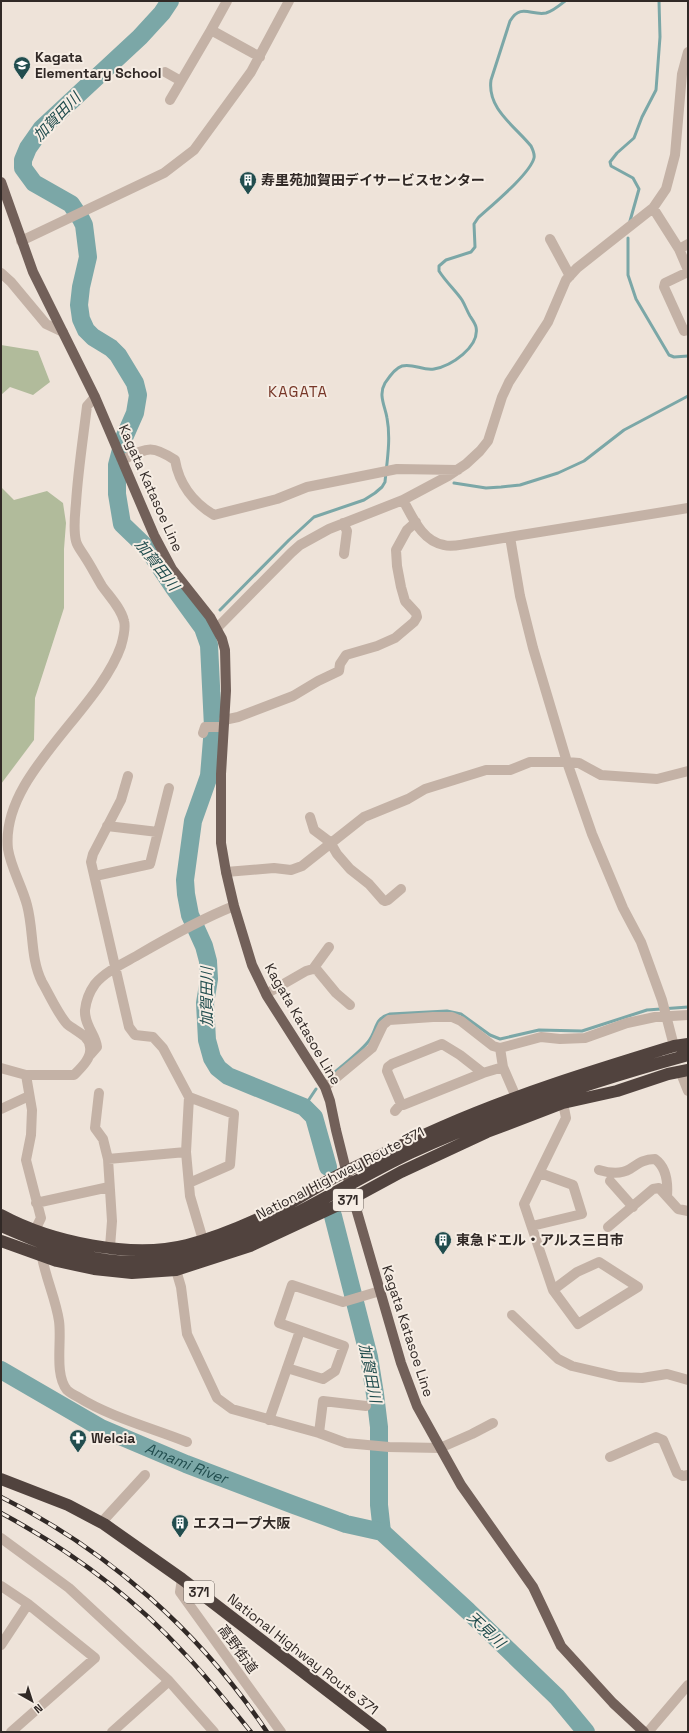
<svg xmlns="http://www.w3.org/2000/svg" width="689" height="1733" font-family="'Space Grotesk','Noto Sans JP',sans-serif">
  <rect width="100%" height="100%" fill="#eee3d9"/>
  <path fill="#b1bb9b" d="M 1,345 L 38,351 L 50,382 L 33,395 L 10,387 L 1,395 Z
    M 1,487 L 14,500 L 47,491 L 63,503 L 66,523 L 64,549 L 64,608 L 35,698 L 34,740 L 1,784 Z"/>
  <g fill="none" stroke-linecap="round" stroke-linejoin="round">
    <path stroke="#7ba7a7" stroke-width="3" d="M 630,221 L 639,189 L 633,178 L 611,166 L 610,162 L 617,153 L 634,138 L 642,117 L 656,90 L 660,37 L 659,1
      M 628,238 L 628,275 L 636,299 L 669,355 L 674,357 L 688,356
      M 454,483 L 486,488 L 501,487 L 520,485 L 558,473 L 584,461 L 624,430 L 688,396
      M 220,610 L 289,540 L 314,517 L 364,500 L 375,493 L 382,487 L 385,482 C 387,461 391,439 387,418 C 385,406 378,395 385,383 C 389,377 395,368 402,366 C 413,363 423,371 434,369 C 451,366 480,347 476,327 C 475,323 472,319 470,316 C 467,311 465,305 462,300 C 455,290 446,282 439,271 L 439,266 L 446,260 L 471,252 L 475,247 L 474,224 L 478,218 C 491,206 530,174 534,158 C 535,154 533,150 531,146 C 515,126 487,109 491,80 L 510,21 C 521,3 531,16 546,13 C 553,11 560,5 565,1
      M 203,628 L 206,625
      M 330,1076 C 342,1066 359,1053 368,1042 C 378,1030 373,1019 390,1014 L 447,1011 L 461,1014 L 490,1035 L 500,1039 L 539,1030 L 582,1031 L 647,1010 L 688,1007
      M 304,1107 L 316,1089"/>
    <g stroke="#7ba7a7" stroke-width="18">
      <path d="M 170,1 L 162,13 L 140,37 L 42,128 L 28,148 L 23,160 L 23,168 L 34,183 L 71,204 L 81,219 L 84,225 L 88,257 L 81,287 L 79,305 L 81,319 L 86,330 L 93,337 L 111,348 L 118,355 L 135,383 L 138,395 L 135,413 L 124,438 L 117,465 L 117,494 L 122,524 L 148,549 L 174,588 L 203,628 L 209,645 L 213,727 L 209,776 L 193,821 L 185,880 L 186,894 L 190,915 L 204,946 L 208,961 L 209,979 L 205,1003 L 207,1040 L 212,1058 L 218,1068 L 228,1076 L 304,1107 L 314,1117 L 328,1167"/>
      <path d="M 333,1216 L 369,1357 L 375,1394 L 379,1427 L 379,1505 L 382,1532"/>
      <path id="s1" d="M 1,1370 L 101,1428 L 186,1464 L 294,1505 L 346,1524 L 382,1532 L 468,1611 L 557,1697 L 586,1732"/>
    </g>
    <path stroke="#c4b2a6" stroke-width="10" d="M 227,1 L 211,30 L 260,57
      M 165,72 L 181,81
      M 170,100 L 211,30
      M 653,208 L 679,249 L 688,270
      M 550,239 L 570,276
      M 21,241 L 164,173 L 194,150 L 251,72 L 289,1
      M 679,249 L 688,244
      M 688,272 L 665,283 L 664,287 L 684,331 L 688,330
      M 1,273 L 11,282 L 46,324 L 63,332
      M 122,460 C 147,448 151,444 175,460 C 179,484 194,503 214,515 L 277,499 L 307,487 L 397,469 L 458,470
      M 403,500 C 413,518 422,541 444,545 C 451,547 459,545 466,544 L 688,508
      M 343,523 L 347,531 L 344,554
      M 510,537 L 520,596 L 533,648 L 567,762 L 592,834 L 623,908 L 641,942 L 662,1000 L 674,1046
      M 217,628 L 291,553 L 300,545 L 329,529 L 403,500 L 448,476 L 466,464 L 480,451 L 488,441 L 502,397 L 509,382 L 548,322 L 566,280 L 577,268 L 653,208 L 666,189 L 675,155 L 682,74 L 688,52
      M 224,720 L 238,717 L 293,696 L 318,681 L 339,671 L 340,664 L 346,655 L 377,646 L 395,638 L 414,622 L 417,617 L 416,613 L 405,601 L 401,587 L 397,566 L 396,550 L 407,530 L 416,522
      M 203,733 L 205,727 L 223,727
      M 128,776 L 121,800 L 93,854 L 91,862 L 129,1027 L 135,1035 L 153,1037 L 163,1048 L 189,1097 L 186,1152 L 190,1196 L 203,1240
      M 310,817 L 314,830 L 330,842 L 337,854 L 350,869 L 369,884 L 383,900 L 385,901 L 388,900 L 401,889
      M 107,826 L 158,832
      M 226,872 L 274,868 L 291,870 L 302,866 L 364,817 L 408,799 L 425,789 L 486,770 L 510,770 L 530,762 L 567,762 L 579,763 L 601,775 L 657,779 L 688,771
      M 95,876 L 150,864 L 169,788
      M 313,969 L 317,970 L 336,993 L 350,1005
      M 266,994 L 306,971 L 313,969 L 329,947
      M 500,1048 L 503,1067 L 516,1097
      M 90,1055 L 97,1047 C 96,1035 84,1025 85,1010 C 86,1001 90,991 95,984 C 106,971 124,963 138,955 C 169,937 201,919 234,906
      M 1,1068 L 26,1075 L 74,1075 C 81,1068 92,1058 90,1047 C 89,1035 75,1031 67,1024 C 58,1014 49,994 42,982 C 30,958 34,931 27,905 C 22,886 11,868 8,849 C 0,776 98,712 121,646 C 123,639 126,628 124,621 C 121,608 109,596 102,586 C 96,576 91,566 85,557 C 82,552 77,546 76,541 C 73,529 75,515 76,503 C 78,471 83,439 87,406 L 95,397
      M 680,1071 L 688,1091
      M 26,1075 L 32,1110 L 31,1135 L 26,1160 L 41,1218 L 35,1230
      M 325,1087 L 372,1048 L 383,1025 L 389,1020 L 433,1017 L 452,1017 L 461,1021 L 493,1046 L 500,1048 L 541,1037 L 560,1039 L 585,1038 L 627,1023 L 655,1017 L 688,1015
      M 99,1093 L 95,1128 L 103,1139 L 108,1159 L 112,1221 L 110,1247
      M 189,1097 L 234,1114 L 230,1165 L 189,1183
      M 401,1104 L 387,1071 L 388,1067 L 392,1064 L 442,1044 L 460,1055 L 483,1073
      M 1,1109 L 29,1096
      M 395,1111 L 401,1104 L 403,1105 L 483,1073 L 503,1067
      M 108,1159 L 186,1152
      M 599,1170 C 609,1173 620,1175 630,1169 C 639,1163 644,1159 655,1159 C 666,1167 668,1183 667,1196
      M 610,1181 L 633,1207
      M 36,1203 L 109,1187
      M 532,1226 L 582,1214 L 573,1185 L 540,1173
      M 608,1227 L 653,1189 L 659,1188 L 678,1209 L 688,1211
      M 42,1257 C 46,1279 56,1300 59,1321 C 62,1341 54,1374 67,1390 C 70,1393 74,1395 78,1397 C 110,1417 152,1428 187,1442
      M 176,1270 L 181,1287 L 187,1334 L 217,1398 L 232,1409 L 319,1433 L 346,1443 L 389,1447 L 440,1448 L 472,1434 L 493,1423
      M 553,1290 L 577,1272 L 599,1262 L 638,1287 L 578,1324 L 553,1290 L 524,1204 L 566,1118 L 563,1103
      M 512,1315 L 558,1359 L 572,1366 L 619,1377 L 642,1378 L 667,1374 L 688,1380
      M 287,1368 L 323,1379 L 335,1371 L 344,1346 L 279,1323 L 292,1285 L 343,1302 L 380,1291
      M 269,1420 L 300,1331
      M 319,1433 L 323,1401 L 366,1406
      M 610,1457 L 656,1437 L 663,1440 L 677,1473 L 683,1476 L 688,1475
      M 101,1523 L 145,1475
      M 1,1538 L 69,1588 L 169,1681 L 214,1732
      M 182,1579 L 180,1592 L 281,1732
      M 1,1586 L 28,1604 L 95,1658 L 11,1732
      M 1,1645 L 28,1604
      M 112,1732 L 169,1681
      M 648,1732 L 688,1685"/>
    <path stroke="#726059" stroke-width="10" d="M 1,182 L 33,272 L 95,397 L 154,535 L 172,569 L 210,617 L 222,639 L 225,650 L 226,691 L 221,774 L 221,843 L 226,872 L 234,906 L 252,965 L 267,996 L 325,1087 L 330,1101 L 336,1130 L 353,1198 L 401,1363 L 417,1406 L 461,1485 L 533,1587 L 561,1646 L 613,1703 L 644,1732"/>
    <path stroke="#51433e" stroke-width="12" d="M 1,1215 C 51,1242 131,1259 187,1245 C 218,1237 248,1224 277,1210 C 301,1198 323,1182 347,1171 C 378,1156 410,1141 442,1127 C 517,1094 596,1070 674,1046 L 688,1044
      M 1,1226 C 35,1241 69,1255 106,1260 C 215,1276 317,1197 410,1153 C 500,1112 593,1081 688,1055
      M 1,1241 L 57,1261 L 94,1269 L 132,1273 L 176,1270 L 250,1246 L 353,1198 L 401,1172 L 487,1132 L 563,1103 L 617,1091 L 668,1074 L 688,1070
      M 1,1479 L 68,1505 L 104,1524 L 182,1579 L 381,1732"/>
    <g stroke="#312926" stroke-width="4.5">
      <path id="rail" d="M 1,1497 C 108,1550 201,1633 267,1732
        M 1,1513 C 68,1549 132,1596 184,1653 C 208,1678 229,1705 251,1732"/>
    </g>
    <use href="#rail" stroke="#f6ede4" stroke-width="3" stroke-dasharray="9" stroke-linecap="butt"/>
  </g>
  <defs>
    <g id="school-pin" transform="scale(0.9)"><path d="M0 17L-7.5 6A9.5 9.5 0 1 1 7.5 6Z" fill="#214d4e" stroke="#f6ede4"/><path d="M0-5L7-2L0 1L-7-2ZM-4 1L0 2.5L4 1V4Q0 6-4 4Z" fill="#fff"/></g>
    <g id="building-pin" transform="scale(0.9)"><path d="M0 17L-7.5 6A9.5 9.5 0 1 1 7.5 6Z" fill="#214d4e" stroke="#f6ede4"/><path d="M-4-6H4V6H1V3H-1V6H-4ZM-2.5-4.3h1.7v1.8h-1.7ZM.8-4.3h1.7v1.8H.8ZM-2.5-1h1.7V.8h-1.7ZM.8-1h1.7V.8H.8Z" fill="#fff"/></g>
    <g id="pharmacy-pin" transform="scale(0.9)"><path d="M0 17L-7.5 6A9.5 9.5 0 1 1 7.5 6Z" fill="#214d4e" stroke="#f6ede4"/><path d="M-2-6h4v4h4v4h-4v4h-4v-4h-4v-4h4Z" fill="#fff"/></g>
  </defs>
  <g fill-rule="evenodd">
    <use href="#school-pin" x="22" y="65"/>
    <use href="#building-pin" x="248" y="180"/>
    <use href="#building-pin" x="443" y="1240"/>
    <use href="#pharmacy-pin" x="78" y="1438"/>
    <use href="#building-pin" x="180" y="1523"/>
  </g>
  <g text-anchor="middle" stroke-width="4" stroke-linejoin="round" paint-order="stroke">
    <g fill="#f6ede4" stroke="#6c645f" stroke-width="1">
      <rect x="333" y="1189" width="30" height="22" rx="3"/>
      <rect x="184" y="1581" width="30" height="22" rx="3"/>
    </g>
    <g font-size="13" font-weight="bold" fill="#312926">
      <text x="348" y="1205">371</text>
      <text x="199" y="1597">371</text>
    </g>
    <g font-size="14" font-weight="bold" fill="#312926" stroke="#f6ede4" text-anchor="start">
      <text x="35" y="62">Kagata<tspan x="35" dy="16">Elementary School</tspan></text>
      <text x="261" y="185">寿里苑加賀田デイサービスセンター</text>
      <text x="456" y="1245">東急ドエル・アルス三日市</text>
      <text x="91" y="1443">Welcia</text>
      <text x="193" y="1528">エスコープ大阪</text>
    </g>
    <g font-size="14" fill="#312926" stroke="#f6ede4">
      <text transform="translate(151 488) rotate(66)" y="5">Kagata Katasoe Line</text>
      <text transform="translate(303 1024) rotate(60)" y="5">Kagata Katasoe Line</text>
      <text transform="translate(340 1173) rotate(-27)" y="5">National Highway Route 371</text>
      <text transform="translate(408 1331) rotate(72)" y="5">Kagata Katasoe Line</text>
      <text transform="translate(238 1649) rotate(54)" y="5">高野街道</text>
      <text transform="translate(303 1654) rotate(38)" y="5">National Highway Route 371</text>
    </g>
    <g font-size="15" font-style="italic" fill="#214d4e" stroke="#f6ede4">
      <text transform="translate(57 117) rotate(-46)" y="5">加賀田川</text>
      <text transform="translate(157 565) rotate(52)" y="5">加賀田川</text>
      <text transform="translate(207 997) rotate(-90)" y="5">加賀田川</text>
      <text transform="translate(370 1373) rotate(79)" y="5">加賀田川</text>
      <text dy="5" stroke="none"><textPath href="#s1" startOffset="208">Amami River</textPath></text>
      <text transform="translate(486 1630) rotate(43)" y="5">天見川</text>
    </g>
    <g font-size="15" letter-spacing="1" fill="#773728" stroke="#f6ede4">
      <text x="298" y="397">KAGATA</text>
    </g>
  </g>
  <rect width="689" height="1733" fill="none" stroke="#312926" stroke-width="4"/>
  <g transform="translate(32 1701) rotate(141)" stroke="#f6ede4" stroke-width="3" paint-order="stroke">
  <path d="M0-3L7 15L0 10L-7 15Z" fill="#312926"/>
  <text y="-6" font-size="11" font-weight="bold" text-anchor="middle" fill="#312926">N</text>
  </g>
</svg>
